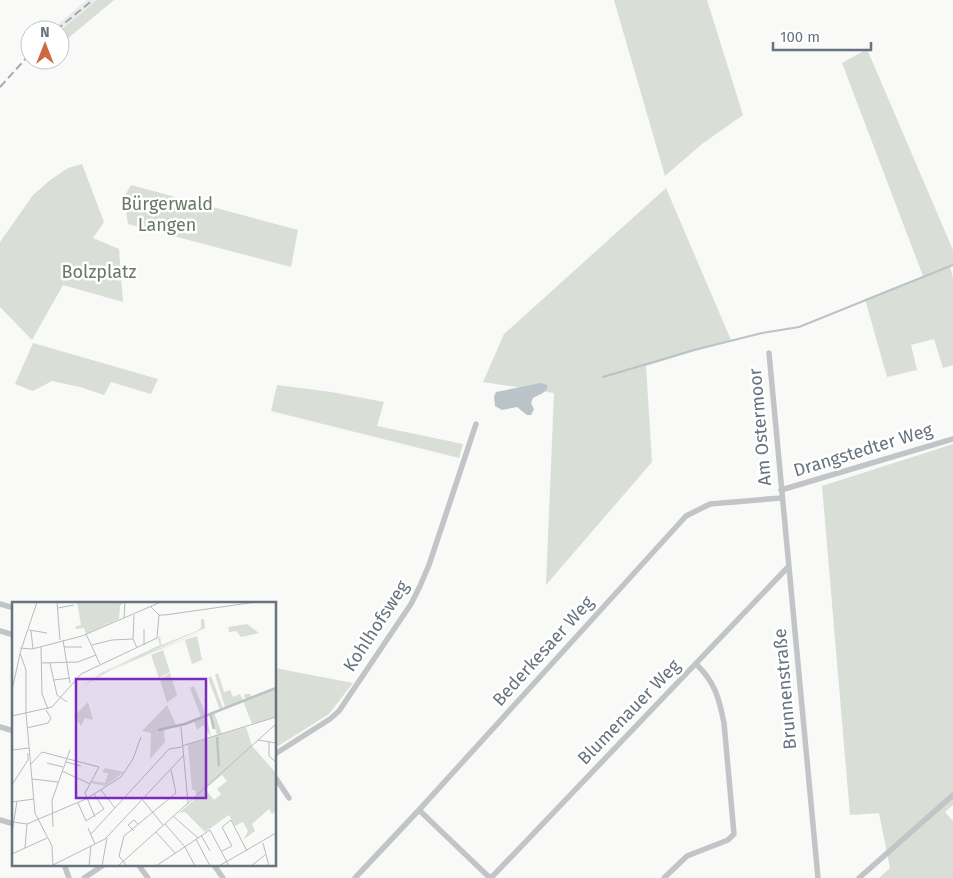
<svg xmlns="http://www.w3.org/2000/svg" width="953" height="878" font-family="'Fira Sans',sans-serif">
  <rect width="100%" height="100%" fill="#f9f9f7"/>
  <path fill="#eaebeb" d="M 87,0 L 97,0 L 60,31 L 60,30 L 51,30 Z"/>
  <path fill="#d9ded7" d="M 97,0 L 114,0 L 60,45 L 60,31 Z
    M 614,0 L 707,0 L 743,115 L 702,144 L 665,176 Z
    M 867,49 L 953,250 L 953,265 L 950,266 L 953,278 L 953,365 L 943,368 L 934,339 L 911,345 L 917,370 L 887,377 L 865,299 L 923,276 L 842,63 Z
    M 82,164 L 104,222 L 93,238 L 119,249 L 123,302 L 63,285 L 32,340 L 0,307 L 0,242 L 33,195 L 49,181 L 68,168 Z
    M 131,185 L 298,230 L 291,267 L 128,224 L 124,197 Z
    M 666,188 L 731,340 L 646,366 L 652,462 L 546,585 L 554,393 L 483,382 L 504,334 Z
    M 33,343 L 158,379 L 151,394 L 111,382 L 104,395 L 80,387 L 52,381 L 33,391 L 15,384 Z
    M 277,385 L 331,392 L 384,402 L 377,426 L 463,444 L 459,458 L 271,411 Z
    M 953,444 L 953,805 L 945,812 L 953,821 L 953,878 L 879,878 L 890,868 L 879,813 L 850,815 L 822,486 Z
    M 275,668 L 353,683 L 329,714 L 275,748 Z"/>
  <path fill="#bac3c8" d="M 541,383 L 547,385 L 547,389 L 543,393 L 533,398 L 531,403 L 534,409 L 531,415 L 527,415 L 517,407 L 502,410 L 495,406 L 494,397 L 496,392 Z"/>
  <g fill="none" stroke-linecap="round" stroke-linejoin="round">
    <path stroke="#bac3c8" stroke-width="2" d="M 603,377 L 694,350 L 762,333 L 799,327 L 953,265"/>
    <path stroke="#c1c5c8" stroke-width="5.5" d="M 769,353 L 818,878
      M 781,490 L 953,439
      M 0,604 L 14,608
      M 0,631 L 14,635
      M 0,727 L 14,731
      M 275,754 L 330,719 L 339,711 L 411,604 L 420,586 L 429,565 L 476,424
      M 275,777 L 289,798
      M 419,810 L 490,878
      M 0,820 L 14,824
      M 64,864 L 69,878
      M 138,864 L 148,878
      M 213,864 L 223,878
      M 84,878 L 105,864
      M 355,878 L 419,810 L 686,516 L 710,504 L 781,498
      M 491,878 L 788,567
      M 664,878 L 687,856 L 728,840 L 734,834 L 724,723 C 719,698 715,682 696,664
      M 859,878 L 953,795"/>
    <path stroke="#a3a9ae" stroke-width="2" stroke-dasharray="8 4" stroke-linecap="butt" d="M 56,30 L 93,0
      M 0,87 L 30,54"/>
  </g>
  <g text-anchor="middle" stroke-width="5" stroke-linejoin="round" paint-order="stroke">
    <g font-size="18" fill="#687866" stroke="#fff">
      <text x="167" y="210">Bürgerwald<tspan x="167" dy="21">Langen</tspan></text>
      <text x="99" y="278">Bolzplatz</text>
    </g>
    <g font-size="18" fill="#67747f" stroke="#fff">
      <text transform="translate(760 427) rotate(-95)" y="6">Am Ostermoor</text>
      <text transform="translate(863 450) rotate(-17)" y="6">Drangstedter Weg</text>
      <text transform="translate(376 626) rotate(-57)" y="6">Kohlhofsweg</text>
      <text transform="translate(543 651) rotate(-48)" y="6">Bederkesaer Weg</text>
      <text transform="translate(785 689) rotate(-95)" y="6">Brunnenstraße</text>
      <text transform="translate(629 712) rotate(-46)" y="6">Blumenauer Weg</text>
    </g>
  </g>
  <g transform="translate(12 602)">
    <rect width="264" height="264" fill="#f9f9f7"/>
    <path d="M 65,0 L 112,0 L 108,4 L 107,17 L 74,32 L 72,26 L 64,27 L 63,25 L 69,23 ZM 189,17 L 192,17 L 193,26 L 198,24 L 78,76 L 148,43 L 146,37 L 148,33 L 149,43 L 185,29 L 189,26 ZM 235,22 L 247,31 L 229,35 L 224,29 L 217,30 L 216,25 ZM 194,28 L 99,68 L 69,85 L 96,67 ZM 185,34 L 190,58 L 180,62 L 173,38 ZM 151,48 L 158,70 L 147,76 L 139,53 ZM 158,71 L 165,93 L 155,101 L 148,77 ZM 206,71 L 212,90 L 218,88 L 221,95 L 228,92 L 231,98 L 233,97 L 232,92 L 238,92 L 240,95 L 264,86 L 264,115 L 240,122 L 231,99 L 213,105 L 203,73 ZM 199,74 L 211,106 L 208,108 L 196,76 ZM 182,84 L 194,113 L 199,135 L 191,123 L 185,128 L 182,118 L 189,115 L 178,86 ZM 76,100 L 81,118 L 73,116 L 69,124 L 62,114 ZM 155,103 L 164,123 L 152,127 L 153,140 L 138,157 L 139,131 L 130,129 ZM 202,110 L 210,132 L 234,125 L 240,144 L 264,171 L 264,209 L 260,212 L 257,207 L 240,222 L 243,229 L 231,238 L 236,229 L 231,220 L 223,224 L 217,213 L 193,230 L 173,210 L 167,211 L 185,195 L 183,188 L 180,188 L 176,143 L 205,133 L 198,111 ZM 210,173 L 215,179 L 205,187 L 209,192 L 202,198 L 193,187 ZM 93,166 L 112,170 L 93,184 L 79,181 L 80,179 L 93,181 L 96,171 L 90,170 Z" fill="#d9ded7" fill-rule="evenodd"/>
    <path fill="none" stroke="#bac3c8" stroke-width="2.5" d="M 198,111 L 202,127M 146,128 L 173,122 L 264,86M 205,135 L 207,164"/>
    <path fill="none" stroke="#b6bcc0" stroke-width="1" d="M 25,0 L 8,51 L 14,68 L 14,111 L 23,211 L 40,244 L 41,264M 45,0 L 48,38M 139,5 L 147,13 L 153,13 L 244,0M 46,6 L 62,3M 122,13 L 121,37 L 125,46M 112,16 L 113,0M 17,28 L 35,31M 19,29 L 21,47M 74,32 L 88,62M 51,38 L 58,81M 80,43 L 100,38 L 121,37M 132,43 L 132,27M 29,45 L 30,92 L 36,107M 52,45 L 70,45M 8,46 L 20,47 L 70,34 L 149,0M 30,61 L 66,60 L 84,53M 38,61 L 45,93 L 55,100M 42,78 L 58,76M 0,88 L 8,52M 0,114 L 40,105 L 69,72 L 145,36 L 147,13M 169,125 L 176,201M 15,126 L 36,121 L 39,116 L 34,108M 246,138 L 264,141M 257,140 L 257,154 L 264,160M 170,144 L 264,115M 0,148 L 17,146M 54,160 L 69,164M 35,161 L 51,165M 19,162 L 30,150 L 87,165 L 73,191 L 83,215M 50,169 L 78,182M 20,177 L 46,180M 0,183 L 16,158 L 16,151M 89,188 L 103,206M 130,197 L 151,223M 0,200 L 22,197M 66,201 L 74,219 L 92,207 L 82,192M 161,214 L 186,236M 1,220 L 15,222 L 74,197 L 109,175 L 121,157 L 129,135M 153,222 L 173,245 L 183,264M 41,225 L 40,198 L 58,148M 76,226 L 83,242M 122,229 L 116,223 L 122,218 L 126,222M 144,230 L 163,251M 0,231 L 5,199M 79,232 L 157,147 L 170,145M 189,233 L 198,249M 112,234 L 164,191 L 159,168M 112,234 L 107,254 L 115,264M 184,237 L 198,264M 251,241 L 257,264M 13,246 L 15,222M 210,249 L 220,244 L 210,225 L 219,218 L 235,249M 0,252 L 35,236M 39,264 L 93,237 L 171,154M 77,264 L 79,244M 90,264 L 95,236M 106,264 L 264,122M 144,264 L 198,228 L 217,264M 207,264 L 264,231M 239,264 L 253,253"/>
    <path fill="#7b2cbf" fill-opacity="0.15" stroke="#7b2cbf" stroke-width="2.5" d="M 64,77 L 194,77 L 194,196 L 64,196 Z"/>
    <rect width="264" height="264" fill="none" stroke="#67747f" stroke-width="2.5"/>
  </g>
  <g transform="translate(45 45)"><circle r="24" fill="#ffffff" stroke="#c2c7cc"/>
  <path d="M0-4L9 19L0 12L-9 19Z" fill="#d16940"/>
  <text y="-8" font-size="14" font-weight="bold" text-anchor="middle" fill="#67747f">N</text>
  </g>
  <path d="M773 42v8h98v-8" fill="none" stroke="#67747f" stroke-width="2.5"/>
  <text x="780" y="42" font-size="15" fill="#67747f" stroke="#ffffff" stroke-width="4" paint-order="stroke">100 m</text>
</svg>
